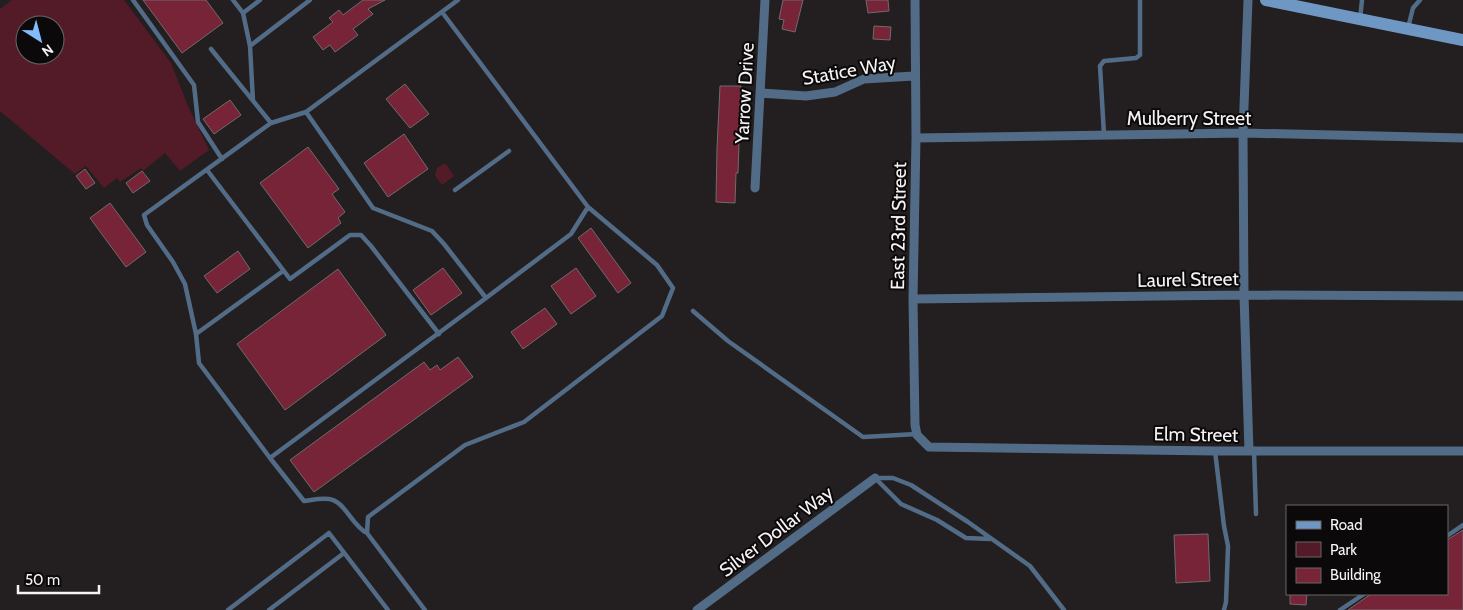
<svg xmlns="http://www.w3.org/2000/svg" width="1463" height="610" font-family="Cabin,sans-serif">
  <rect width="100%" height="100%" fill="#231e1f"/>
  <path fill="#521b27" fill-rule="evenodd" d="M 12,0 L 124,0 L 171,63 L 188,106 L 209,150 L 180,171 L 165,153 L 143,171 L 141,168 L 120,182 L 117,178 L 104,188 L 86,166 L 75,174 L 0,111 L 0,9 ZM 25,25 L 55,25 L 55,55 L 25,55 Z
    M 443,164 L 446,164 L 454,176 L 442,185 L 435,176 L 437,168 Z"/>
  <path fill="#772438" stroke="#716b6b" d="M 143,0 L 206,0 L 223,23 L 182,53 Z
    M 363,0 L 385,0 L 368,9 L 373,14 L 353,29 L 358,35 L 335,52 L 330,45 L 323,50 L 313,37 L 333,22 L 329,18 L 339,10 L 343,15 Z
    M 783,0 L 803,0 L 795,32 L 782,29 L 784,20 L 779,19 Z
    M 866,0 L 888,0 L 889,11 L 868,13 Z
    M 874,26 L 891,27 L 890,40 L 873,39 Z
    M 405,84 L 429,114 L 410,128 L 386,99 Z
    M 720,86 L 741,86 L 738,173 L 736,173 L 735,203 L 716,202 L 717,148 Z
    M 230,100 L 241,115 L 214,134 L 203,119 Z
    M 404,134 L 428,169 L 388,197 L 364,163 Z
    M 308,147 L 339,189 L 332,194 L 345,212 L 338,218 L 341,223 L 308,248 L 260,183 Z
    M 85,169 L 95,183 L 86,189 L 76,176 Z
    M 142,171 L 150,181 L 133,193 L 126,183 Z
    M 110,203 L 146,252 L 126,267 L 90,218 Z
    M 591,228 L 631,283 L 618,293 L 578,238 Z
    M 238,251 L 250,269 L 217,293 L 204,276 Z
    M 443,268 L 462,293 L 431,315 L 413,290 Z
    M 576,268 L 596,296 L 571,314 L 551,286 Z
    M 338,269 L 386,335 L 285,410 L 237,344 Z
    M 545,308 L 557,324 L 523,349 L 511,332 Z
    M 458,357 L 473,377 L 314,492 L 290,460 L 424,362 L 430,370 L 437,365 L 440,370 Z
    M 1463,530 L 1463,610 L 1348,610 L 1371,594 L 1447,594 L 1447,540 Z
    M 1208,534 L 1210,581 L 1176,583 L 1174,535 Z
    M 1290,594 L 1307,594 L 1306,605 L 1290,604 Z"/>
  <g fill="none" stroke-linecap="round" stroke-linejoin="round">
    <path stroke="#526c87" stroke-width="4.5" d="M 133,0 L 194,85 L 198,122 L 222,159
      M 233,0 L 243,13 L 250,46 L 253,101
      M 243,13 L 260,0
      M 1360,19 L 1362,0
      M 1408,28 L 1413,8 L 1420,0
      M 250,46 L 310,0
      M 211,49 L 271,123
      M 306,112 L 373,208 L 432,231 L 444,244 L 486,298 L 270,458 L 199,363 L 196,334 L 185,284 L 173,262 L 147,225 L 144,215 L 271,123 L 306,112 L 458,0
      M 1104,135 L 1100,66 L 1104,61 L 1136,58 L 1140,55 L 1140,0
      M 207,170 L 290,279 L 350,235 L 361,235 L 371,246 L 439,334
      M 455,190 L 509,151
      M 486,298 L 571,234 L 588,207
      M 693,311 L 728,341 L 863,437 L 917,434
      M 196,334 L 283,271
      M 1215,451 L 1224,526 L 1228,546 L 1226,602 L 1224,610
      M 1254,451 L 1256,514
      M 270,458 L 304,501 C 312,500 321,498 329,499 C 345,501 352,526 367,533
      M 875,478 L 893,478 L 911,485 L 968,522 L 1030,566 L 1064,610
      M 875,478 L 901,504 L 937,520 L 966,538 L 990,539
      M 1447,536 L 1463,525
      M 228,610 L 329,533 L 388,610
      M 269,610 L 344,553
      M 425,610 L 367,533 L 368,517 L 465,445 L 524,422 L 662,316 L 673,288 L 657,265 L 588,207 L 442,12
      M 1340,610 L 1364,594"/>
    <path stroke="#526c87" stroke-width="9" d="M 915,0 L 916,138 L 913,299 L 915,425 L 917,435 L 929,447 L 1215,451 L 1463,451
      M 1248,0 L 1243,133 L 1244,295 L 1249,451
      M 760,93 L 806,96 L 835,92 L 864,79 L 914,76
      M 916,138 L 1243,133 L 1463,138
      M 755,188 L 765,0
      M 913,299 L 1244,295 L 1463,296
      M 697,610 L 875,478"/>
    <path stroke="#6e98c3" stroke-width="12" d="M 1266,0 L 1463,40"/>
  </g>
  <g text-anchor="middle" stroke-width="4" stroke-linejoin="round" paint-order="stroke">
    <g font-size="19" fill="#f7f3f4" stroke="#0b0909">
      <text transform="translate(849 70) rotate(-10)" y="7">Statice Way</text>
      <text transform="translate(744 93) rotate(-87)" y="7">Yarrow Drive</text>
      <text x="1189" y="125">Mulberry Street</text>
      <text transform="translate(898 226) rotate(-89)" y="7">East 23rd Street</text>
      <text transform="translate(1188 279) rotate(-1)" y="7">Laurel Street</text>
      <text transform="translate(1196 434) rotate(1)" y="7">Elm Street</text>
      <text transform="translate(776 531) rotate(-37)" y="7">Silver Dollar Way</text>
    </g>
  </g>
  <rect x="1286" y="505" width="162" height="90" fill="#0b0909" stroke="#696767"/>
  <rect x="1296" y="521" width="25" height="8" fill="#6e98c3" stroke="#696767"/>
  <text x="1330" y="530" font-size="15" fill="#f7f3f4">Road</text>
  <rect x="1296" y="542" width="25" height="15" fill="#521b27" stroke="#696767"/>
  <text x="1330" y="555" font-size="15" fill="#f7f3f4">Park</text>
  <rect x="1296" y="568" width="25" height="15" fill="#772438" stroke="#696767"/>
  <text x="1330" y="580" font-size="15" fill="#f7f3f4">Building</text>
  <g transform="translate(40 40) rotate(144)"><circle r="24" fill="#0b0909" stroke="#696767"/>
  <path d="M0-4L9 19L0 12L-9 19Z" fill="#80bdfa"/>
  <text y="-8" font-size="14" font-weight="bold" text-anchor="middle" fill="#f7f3f4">N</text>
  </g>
  <path d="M18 585v8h81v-8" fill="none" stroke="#f7f3f4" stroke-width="2.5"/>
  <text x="25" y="585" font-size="15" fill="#f7f3f4" stroke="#0b0909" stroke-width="4" paint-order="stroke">50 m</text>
</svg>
